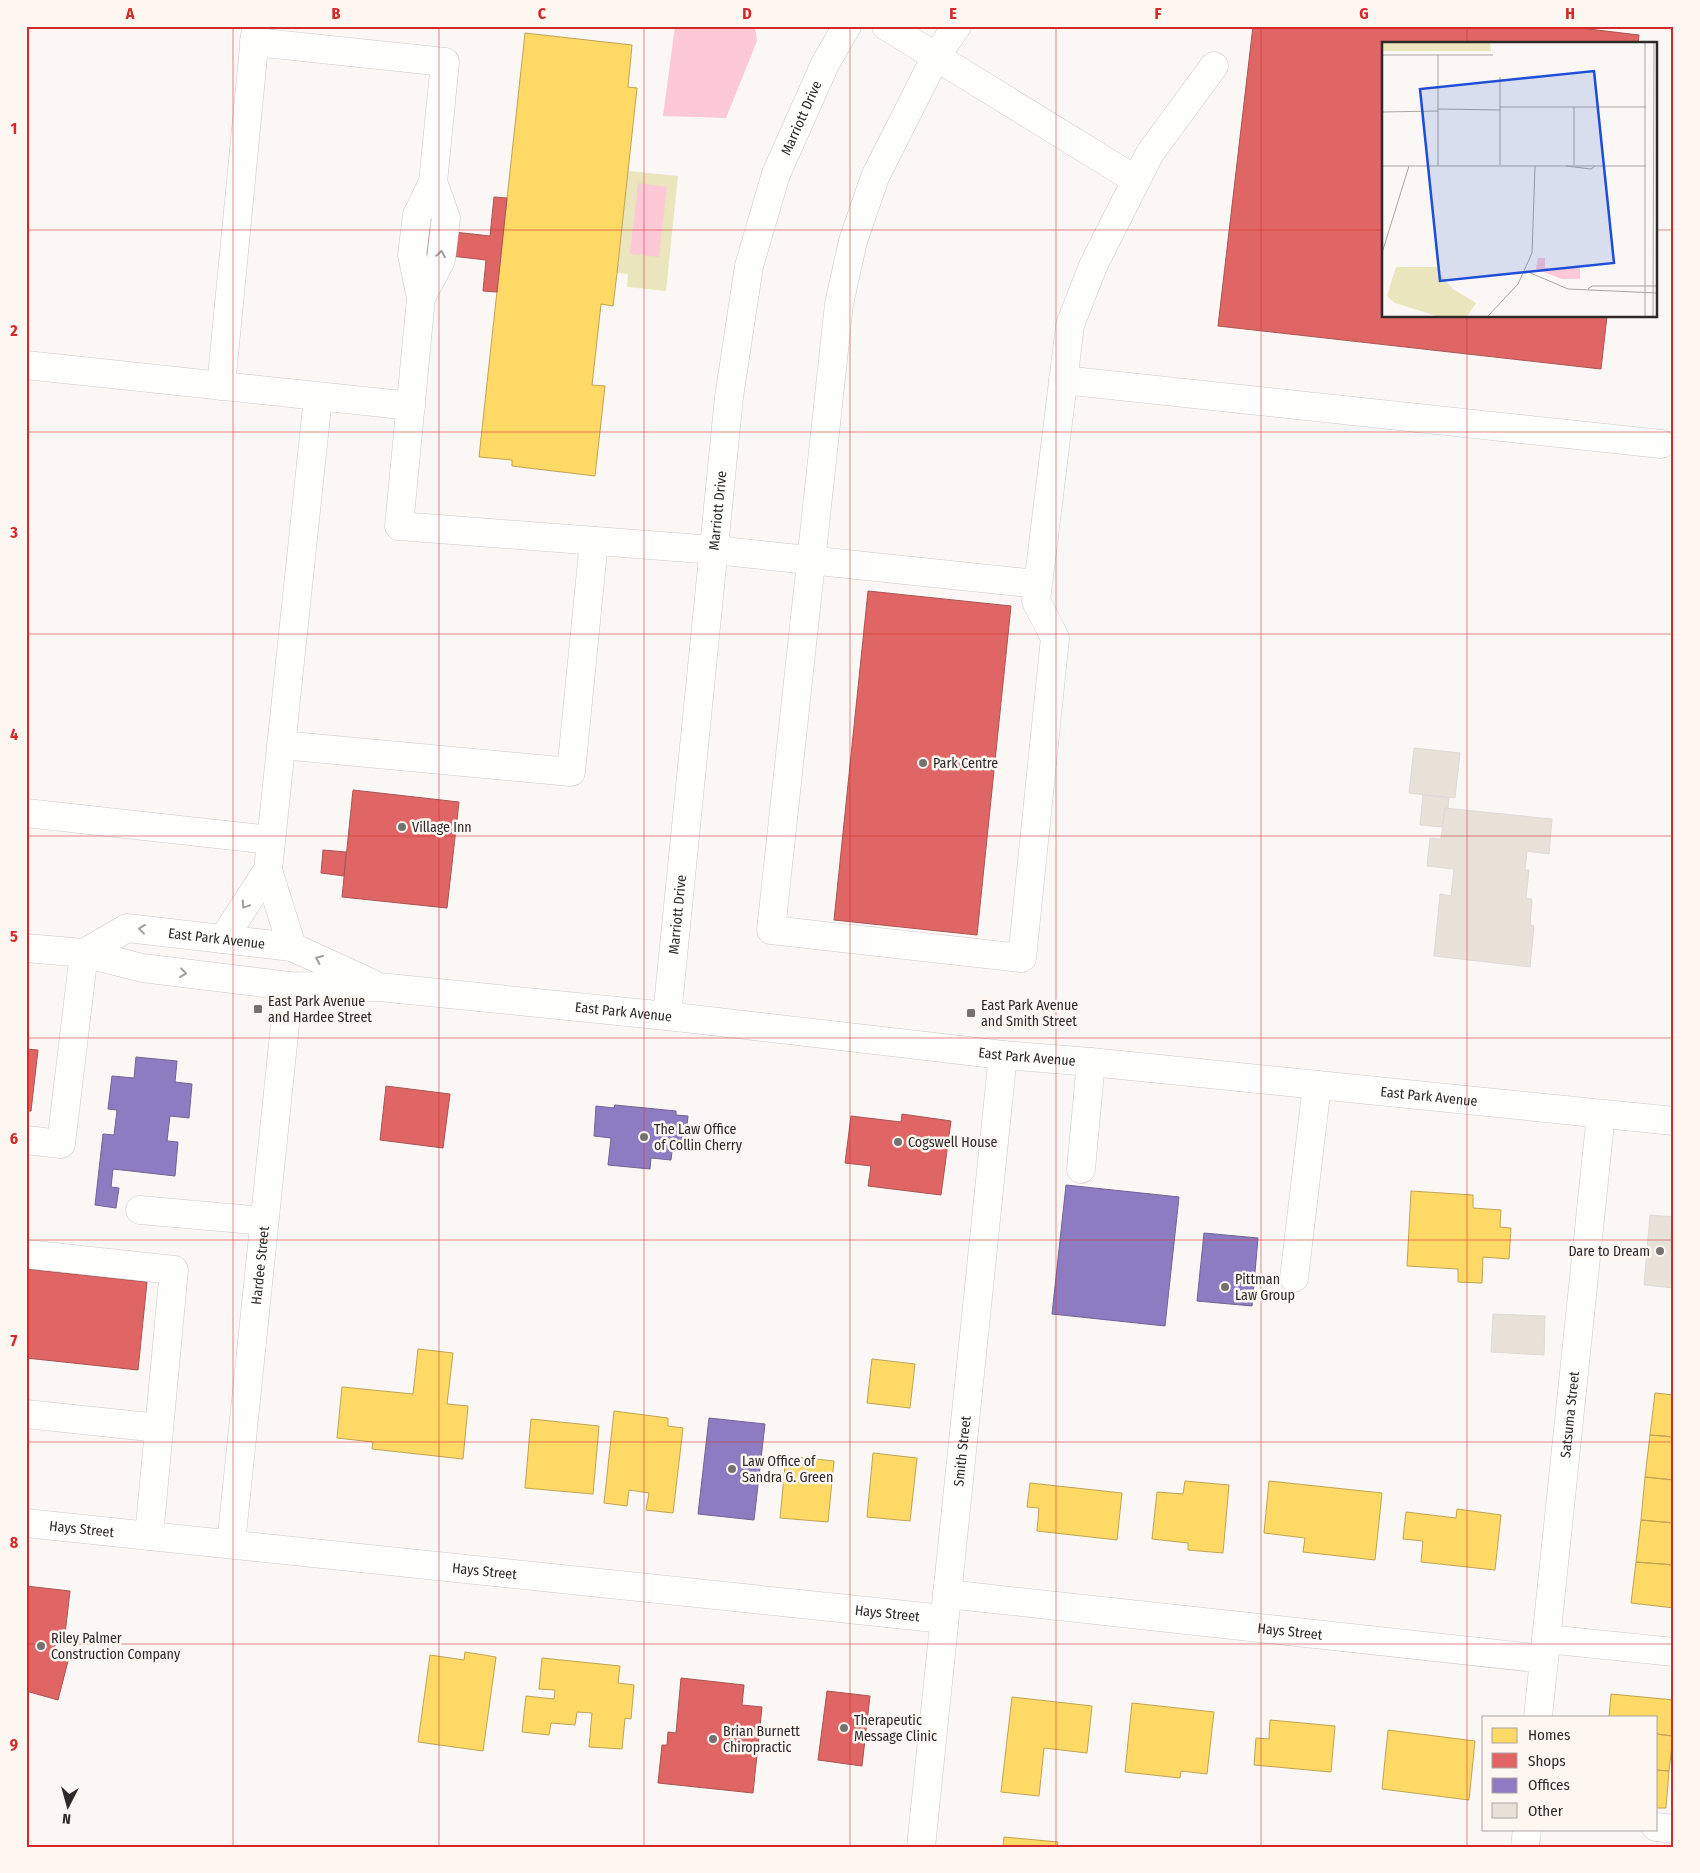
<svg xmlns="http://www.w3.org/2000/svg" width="1700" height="1873" font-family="'Fira Sans Condensed',sans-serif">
  <rect width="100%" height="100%" fill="#fbf7f4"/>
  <path fill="#eae5bd" d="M 628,171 L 678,176 L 666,291 L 627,287 L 628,274 L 617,273 Z"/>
  <path fill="#fdc9d7" d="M 675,26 L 755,26 L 757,41 L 726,118 L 663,116 Z
    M 638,183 L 667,187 L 659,257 L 630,254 Z"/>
  <path fill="#ffd966" stroke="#c0a453" d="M 525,33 L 632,45 L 628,87 L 637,88 L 617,273 L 613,306 L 601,304 L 592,385 L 605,386 L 595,476 L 512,466 L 512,460 L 479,457 Z
    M 1411,1191 L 1473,1195 L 1473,1208 L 1501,1210 L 1500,1227 L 1511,1228 L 1509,1259 L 1483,1257 L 1482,1283 L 1458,1282 L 1458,1269 L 1407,1266 Z
    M 418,1349 L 453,1353 L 447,1404 L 468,1406 L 463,1459 L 372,1449 L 373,1442 L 337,1438 L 342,1387 L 413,1394 Z
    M 872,1359 L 915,1364 L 910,1408 L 867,1403 Z
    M 1655,1393 L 1674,1395 L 1674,1437 L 1650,1435 Z
    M 614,1411 L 668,1418 L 668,1426 L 683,1428 L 673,1513 L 646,1510 L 649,1493 L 629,1490 L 627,1506 L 604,1503 Z
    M 531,1419 L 599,1426 L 593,1494 L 525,1488 Z
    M 1650,1435 L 1674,1437 L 1674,1480 L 1645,1477 Z
    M 873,1453 L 917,1458 L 910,1521 L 867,1517 Z
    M 786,1456 L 834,1461 L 828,1522 L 780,1518 Z
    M 1645,1477 L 1674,1480 L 1674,1523 L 1641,1520 Z
    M 1185,1481 L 1229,1485 L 1223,1553 L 1188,1550 L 1188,1543 L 1152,1539 L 1157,1492 L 1183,1494 Z
    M 1269,1481 L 1382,1493 L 1375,1560 L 1303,1552 L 1305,1538 L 1264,1533 Z
    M 1030,1483 L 1122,1493 L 1117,1540 L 1037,1531 L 1039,1508 L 1027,1507 Z
    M 1457,1509 L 1501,1515 L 1495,1570 L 1421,1562 L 1423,1541 L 1403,1539 L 1406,1512 L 1456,1518 Z
    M 1641,1520 L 1674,1523 L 1674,1565 L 1636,1562 Z
    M 1636,1562 L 1674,1565 L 1674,1608 L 1631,1603 Z
    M 465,1652 L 496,1657 L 483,1751 L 418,1742 L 430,1655 L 464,1660 Z
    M 542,1658 L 620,1666 L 618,1683 L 634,1685 L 631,1719 L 625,1718 L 622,1749 L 589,1747 L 592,1713 L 577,1712 L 575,1725 L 551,1723 L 549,1735 L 522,1732 L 526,1696 L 554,1699 L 555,1690 L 539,1689 Z
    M 1611,1694 L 1674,1700 L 1673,1736 L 1656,1734 L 1656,1717 L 1609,1717 Z
    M 1012,1697 L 1092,1706 L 1087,1753 L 1044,1748 L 1039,1796 L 1001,1792 Z
    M 1132,1703 L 1214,1712 L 1207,1774 L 1181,1771 L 1180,1778 L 1125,1772 Z
    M 1270,1720 L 1335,1726 L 1331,1772 L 1254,1765 L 1256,1738 L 1269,1739 Z
    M 1388,1730 L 1475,1741 L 1469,1800 L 1382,1789 Z
    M 1656,1734 L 1673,1736 L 1669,1771 L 1656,1770 Z
    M 1656,1770 L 1669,1771 L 1666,1808 L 1656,1808 Z
    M 1004,1837 L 1058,1842 L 1057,1847 L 1003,1847 Z"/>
  <path fill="#e06666" stroke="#aa5453" d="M 1253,26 L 1563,26 L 1639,35 L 1638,44 L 1384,44 L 1384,316 L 1607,316 L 1601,369 L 1218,326 Z
    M 494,197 L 507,198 L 497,292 L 483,291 L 486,260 L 425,253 L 427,229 L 490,236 Z
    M 868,591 L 1011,606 L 977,935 L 834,920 Z
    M 353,790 L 459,802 L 447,908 L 342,897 Z
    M 323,850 L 346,852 L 344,876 L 321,873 Z
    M 26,1049 L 38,1050 L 31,1111 L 26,1111 Z
    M 386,1086 L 450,1094 L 443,1148 L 380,1140 Z
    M 902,1114 L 951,1121 L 941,1195 L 868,1186 L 871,1166 L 845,1163 L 851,1116 L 901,1122 Z
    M 26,1269 L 147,1282 L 138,1370 L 26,1358 Z
    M 26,1586 L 70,1591 L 65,1634 L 56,1633 L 54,1659 L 68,1661 L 58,1700 L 26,1691 Z
    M 681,1678 L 744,1685 L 742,1705 L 762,1707 L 753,1793 L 658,1783 L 662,1745 L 667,1745 L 668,1732 L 676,1733 Z
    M 827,1691 L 870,1696 L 862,1766 L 818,1760 Z"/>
  <path fill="#8e7cc3" stroke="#716394" d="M 136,1057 L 177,1061 L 175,1082 L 192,1084 L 189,1118 L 170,1116 L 167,1141 L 178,1142 L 175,1176 L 113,1169 L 111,1187 L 119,1188 L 116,1208 L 95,1205 L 103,1134 L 114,1135 L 117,1110 L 108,1109 L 112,1076 L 134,1078 Z
    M 615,1105 L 676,1111 L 676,1115 L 688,1116 L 685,1145 L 673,1144 L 671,1160 L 651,1158 L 650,1169 L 608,1165 L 611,1138 L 594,1136 L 596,1106 L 614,1108 Z
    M 1066,1185 L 1179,1197 L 1165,1326 L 1052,1314 Z
    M 1204,1233 L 1258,1238 L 1252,1306 L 1197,1301 Z
    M 709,1418 L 765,1424 L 754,1520 L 698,1514 Z"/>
  <path fill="#e8e1d7" stroke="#dddad7" d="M 1414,748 L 1460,753 L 1455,798 L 1409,793 Z
    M 1423,795 L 1449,798 L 1448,808 L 1445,808 L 1442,827 L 1420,825 Z
    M 1445,808 L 1552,819 L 1549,854 L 1527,851 L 1525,870 L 1529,870 L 1526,898 L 1532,899 L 1530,925 L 1534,926 L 1530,967 L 1434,956 L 1440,894 L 1451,896 L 1454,869 L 1427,866 L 1430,838 L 1441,839 Z
    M 1650,1215 L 1674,1217 L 1674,1288 L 1644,1285 Z
    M 1493,1314 L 1545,1316 L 1544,1355 L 1491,1352 Z"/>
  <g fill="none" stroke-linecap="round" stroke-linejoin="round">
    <g stroke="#ccc9c7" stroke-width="29">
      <g id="minor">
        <path d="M 886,26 L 1136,180"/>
        <path d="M 957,26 L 936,56 L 875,177 L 853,241 L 839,304 L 771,930 L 1022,958 L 1055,638 L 1036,601 L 1070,325 L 1093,266 L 1150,153 L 1214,66"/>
        <path d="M 254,42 L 445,62 L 433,182 L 417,215 L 412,255 L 421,298 L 399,526 L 714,550 L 1037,584"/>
        <path d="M 421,298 L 441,260 L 446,218 L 433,182"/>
        <path d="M 26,365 L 411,406"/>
        <path d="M 1063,380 L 1661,444"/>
        <path d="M 221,386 L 256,26"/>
        <path d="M 281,745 L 571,772 L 594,541"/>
        <path d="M 26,813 L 271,840"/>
        <path d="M 223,939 L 268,870"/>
        <path d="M 292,947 L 268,870 L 318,397"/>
        <path id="s1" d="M 26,948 L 84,953 L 142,968 L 289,986 L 379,987 L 667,1016 L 1003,1055 L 1091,1062 L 1674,1121"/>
        <path id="s2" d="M 84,953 L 127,928 L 292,947 L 371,983"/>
        <path id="s3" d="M 667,1016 L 729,397 L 749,266 L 776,174 L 825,64 L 847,26"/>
        <path d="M 26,1140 L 61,1144 L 84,953"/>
        <path d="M 1081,1169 L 1091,1062"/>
        <path d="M 140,1210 L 264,1221"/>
        <path d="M 26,1254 L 174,1270 L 149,1536"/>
        <path d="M 1294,1278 L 1317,1085"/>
        <path d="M 26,1414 L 159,1428"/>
        <path id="s4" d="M 26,1523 L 944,1619"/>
        <path id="s5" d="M 231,1544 L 289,986"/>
        <path id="s6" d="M 947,1594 L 1544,1659"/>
        <path d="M 1546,1639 L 1674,1652"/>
        <path id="s7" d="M 1538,1717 L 1601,1114"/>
        <path d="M 1656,1827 L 1674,1829"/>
        <path id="s8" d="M 921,1847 L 1003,1055"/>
        <path d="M 1525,1847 L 1527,1829"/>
      </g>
    </g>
    <use href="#minor" stroke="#fefefd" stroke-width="28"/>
  </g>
  <defs><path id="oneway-chevron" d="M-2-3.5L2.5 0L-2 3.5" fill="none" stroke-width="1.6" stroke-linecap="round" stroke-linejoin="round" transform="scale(1.25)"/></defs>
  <g stroke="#a09e9d">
    <use href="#oneway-chevron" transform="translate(441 254) rotate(-81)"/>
    <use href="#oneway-chevron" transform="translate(245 905) rotate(124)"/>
    <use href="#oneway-chevron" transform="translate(142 929) rotate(-173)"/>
    <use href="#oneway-chevron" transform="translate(319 959) rotate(-155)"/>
    <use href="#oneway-chevron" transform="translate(183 973) rotate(7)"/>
  </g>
  <path fill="none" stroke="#d62828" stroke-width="1" stroke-opacity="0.55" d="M 233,26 L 233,1847M 439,26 L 439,1847M 644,26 L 644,1847M 850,26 L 850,1847M 1056,26 L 1056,1847M 1261,26 L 1261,1847M 1467,26 L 1467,44M 26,230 L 1384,230M 1656,230 L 1674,230M 1467,316 L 1467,1847M 26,432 L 1674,432M 26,634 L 1674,634M 26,836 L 1674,836M 26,1038 L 1674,1038M 26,1240 L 1674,1240M 26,1442 L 1674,1442M 26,1644 L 1674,1644"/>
  <g fill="#74716f" stroke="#fef6f1" stroke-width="2">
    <circle cx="923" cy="763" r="5"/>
    <circle cx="402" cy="827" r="5"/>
    <rect x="253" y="1004" width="10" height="10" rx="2.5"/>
    <rect x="966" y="1008" width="10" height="10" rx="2.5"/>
    <circle cx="644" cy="1137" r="5"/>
    <circle cx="898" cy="1142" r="5"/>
    <circle cx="1660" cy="1251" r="5"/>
    <circle cx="1225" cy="1287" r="5"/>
    <circle cx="732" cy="1469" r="5"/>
    <circle cx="41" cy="1646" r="5"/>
    <circle cx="844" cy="1728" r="5"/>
    <circle cx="713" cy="1739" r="5"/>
  </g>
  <g text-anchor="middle" stroke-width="5" stroke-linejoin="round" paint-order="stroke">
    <g font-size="14" fill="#2c2928" stroke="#fef6f1">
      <text dy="5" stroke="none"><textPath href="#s3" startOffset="912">Marriott Drive</textPath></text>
      <text dy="5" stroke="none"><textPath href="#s3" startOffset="508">Marriott Drive</textPath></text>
      <text dy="5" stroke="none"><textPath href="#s3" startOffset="102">Marriott Drive</textPath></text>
      <text dy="5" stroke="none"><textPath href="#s2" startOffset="140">East Park Avenue</textPath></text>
      <text dy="5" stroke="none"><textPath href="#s1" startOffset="602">East Park Avenue</textPath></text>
      <text dy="5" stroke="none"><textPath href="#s1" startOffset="1008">East Park Avenue</textPath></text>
      <text dy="5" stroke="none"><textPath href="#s1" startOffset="1412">East Park Avenue</textPath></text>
      <text dy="5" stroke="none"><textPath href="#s5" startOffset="280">Hardee Street</textPath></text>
      <text dy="5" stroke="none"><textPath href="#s7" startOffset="304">Satsuma Street</textPath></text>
      <text dy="5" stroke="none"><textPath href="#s8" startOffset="398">Smith Street</textPath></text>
      <text dy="5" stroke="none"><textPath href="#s4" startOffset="56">Hays Street</textPath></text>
      <text dy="5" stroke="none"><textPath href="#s4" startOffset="461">Hays Street</textPath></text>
      <text dy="5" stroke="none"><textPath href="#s4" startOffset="866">Hays Street</textPath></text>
      <text dy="5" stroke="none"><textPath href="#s6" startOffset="345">Hays Street</textPath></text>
    </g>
    <g font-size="14" fill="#2c2928" stroke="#fef6f1" text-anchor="start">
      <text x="933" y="768">Park Centre</text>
      <text x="412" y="832">Village Inn</text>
      <text x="268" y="1006">East Park Avenue<tspan x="268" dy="16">and Hardee Street</tspan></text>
      <text x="981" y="1010">East Park Avenue<tspan x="981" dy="16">and Smith Street</tspan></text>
      <text x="654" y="1134">The Law Office<tspan x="654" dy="16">of Collin Cherry</tspan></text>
      <text x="908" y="1147">Cogswell House</text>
      <text x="1650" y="1256" text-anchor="end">Dare to Dream</text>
      <text x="1235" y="1284">Pittman<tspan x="1235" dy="16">Law Group</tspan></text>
      <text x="742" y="1466">Law Office of<tspan x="742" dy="16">Sandra G. Green</tspan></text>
      <text x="51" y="1643">Riley Palmer<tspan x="51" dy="16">Construction Company</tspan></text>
      <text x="854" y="1725">Therapeutic<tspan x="854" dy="16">Message Clinic</tspan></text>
      <text x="723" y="1736">Brian Burnett<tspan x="723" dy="16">Chiropractic</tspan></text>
    </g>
  </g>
  <g transform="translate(1382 42)">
    <rect width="275" height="275" fill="#fbf7f4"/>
    <path d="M 0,1 L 108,1 L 109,9 L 0,9 ZM 14,225 L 58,225 L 59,233 L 71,247 L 94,261 L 85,274 L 55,274 L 13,261 L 5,254 Z" fill="#eae5bd"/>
    <path d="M 156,216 L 163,216 L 163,226 L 198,226 L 198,237 L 180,237 L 154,227 Z" fill="#fdc9d7"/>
    <path fill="none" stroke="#a8a5a2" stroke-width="1" d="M 0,13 L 111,13M 56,13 L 56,124M 118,35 L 118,123M 118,65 L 264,65M 192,65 L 192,123M 56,67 L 118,68M 0,70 L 56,69M 0,124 L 264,124M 184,124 L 209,127 L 213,124M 0,211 L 27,124M 144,229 L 186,247 L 275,251M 206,247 L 210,244 L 275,244M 106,274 L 136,242 L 150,211 L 153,124M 263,274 L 263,1M 271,274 L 272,1"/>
    <path fill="#1d4ed8" fill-opacity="0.15" stroke="#1d4ed8" stroke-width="2.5" d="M 212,29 L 232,221 L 58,239 L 38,47 Z"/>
    <rect width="275" height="275" fill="none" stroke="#2c2928" stroke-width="2.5"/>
  </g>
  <rect width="1700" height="1873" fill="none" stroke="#fef6f1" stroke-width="55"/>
  <rect x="1482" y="1716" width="175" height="115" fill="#fef6f1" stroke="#aaa4a1"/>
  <rect x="1492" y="1728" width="25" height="15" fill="#ffd966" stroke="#aaa4a1"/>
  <text x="1528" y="1740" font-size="15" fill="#2c2928">Homes</text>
  <rect x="1492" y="1753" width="25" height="15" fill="#e06666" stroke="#aaa4a1"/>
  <text x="1528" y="1766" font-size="15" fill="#2c2928">Shops</text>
  <rect x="1492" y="1778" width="25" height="15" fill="#8e7cc3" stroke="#aaa4a1"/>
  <text x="1528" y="1790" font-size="15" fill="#2c2928">Offices</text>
  <rect x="1492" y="1803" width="25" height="15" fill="#e8e1d7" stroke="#aaa4a1"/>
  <text x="1528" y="1816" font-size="15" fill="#2c2928">Other</text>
  <g transform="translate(68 1806) rotate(186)" stroke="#fef6f1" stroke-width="4" paint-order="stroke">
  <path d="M0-4L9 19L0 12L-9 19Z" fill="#2c2928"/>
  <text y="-8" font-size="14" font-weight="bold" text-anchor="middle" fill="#2c2928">N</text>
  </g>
  <rect x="28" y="28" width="1644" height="1818" fill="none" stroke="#d62828" stroke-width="2"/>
  <g font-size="16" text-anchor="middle" font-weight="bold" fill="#d62828">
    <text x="130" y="19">A</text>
    <text x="336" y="19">B</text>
    <text x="542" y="19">C</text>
    <text x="747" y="19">D</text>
    <text x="953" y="19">E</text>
    <text x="1158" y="19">F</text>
    <text x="1364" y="19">G</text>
    <text x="1570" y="19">H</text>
    <text x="14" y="134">1</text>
    <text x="14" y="336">2</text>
    <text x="14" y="538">3</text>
    <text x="14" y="740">4</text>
    <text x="14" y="942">5</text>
    <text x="14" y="1144">6</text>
    <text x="14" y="1346">7</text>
    <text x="14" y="1548">8</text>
    <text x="14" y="1750">9</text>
  </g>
</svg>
